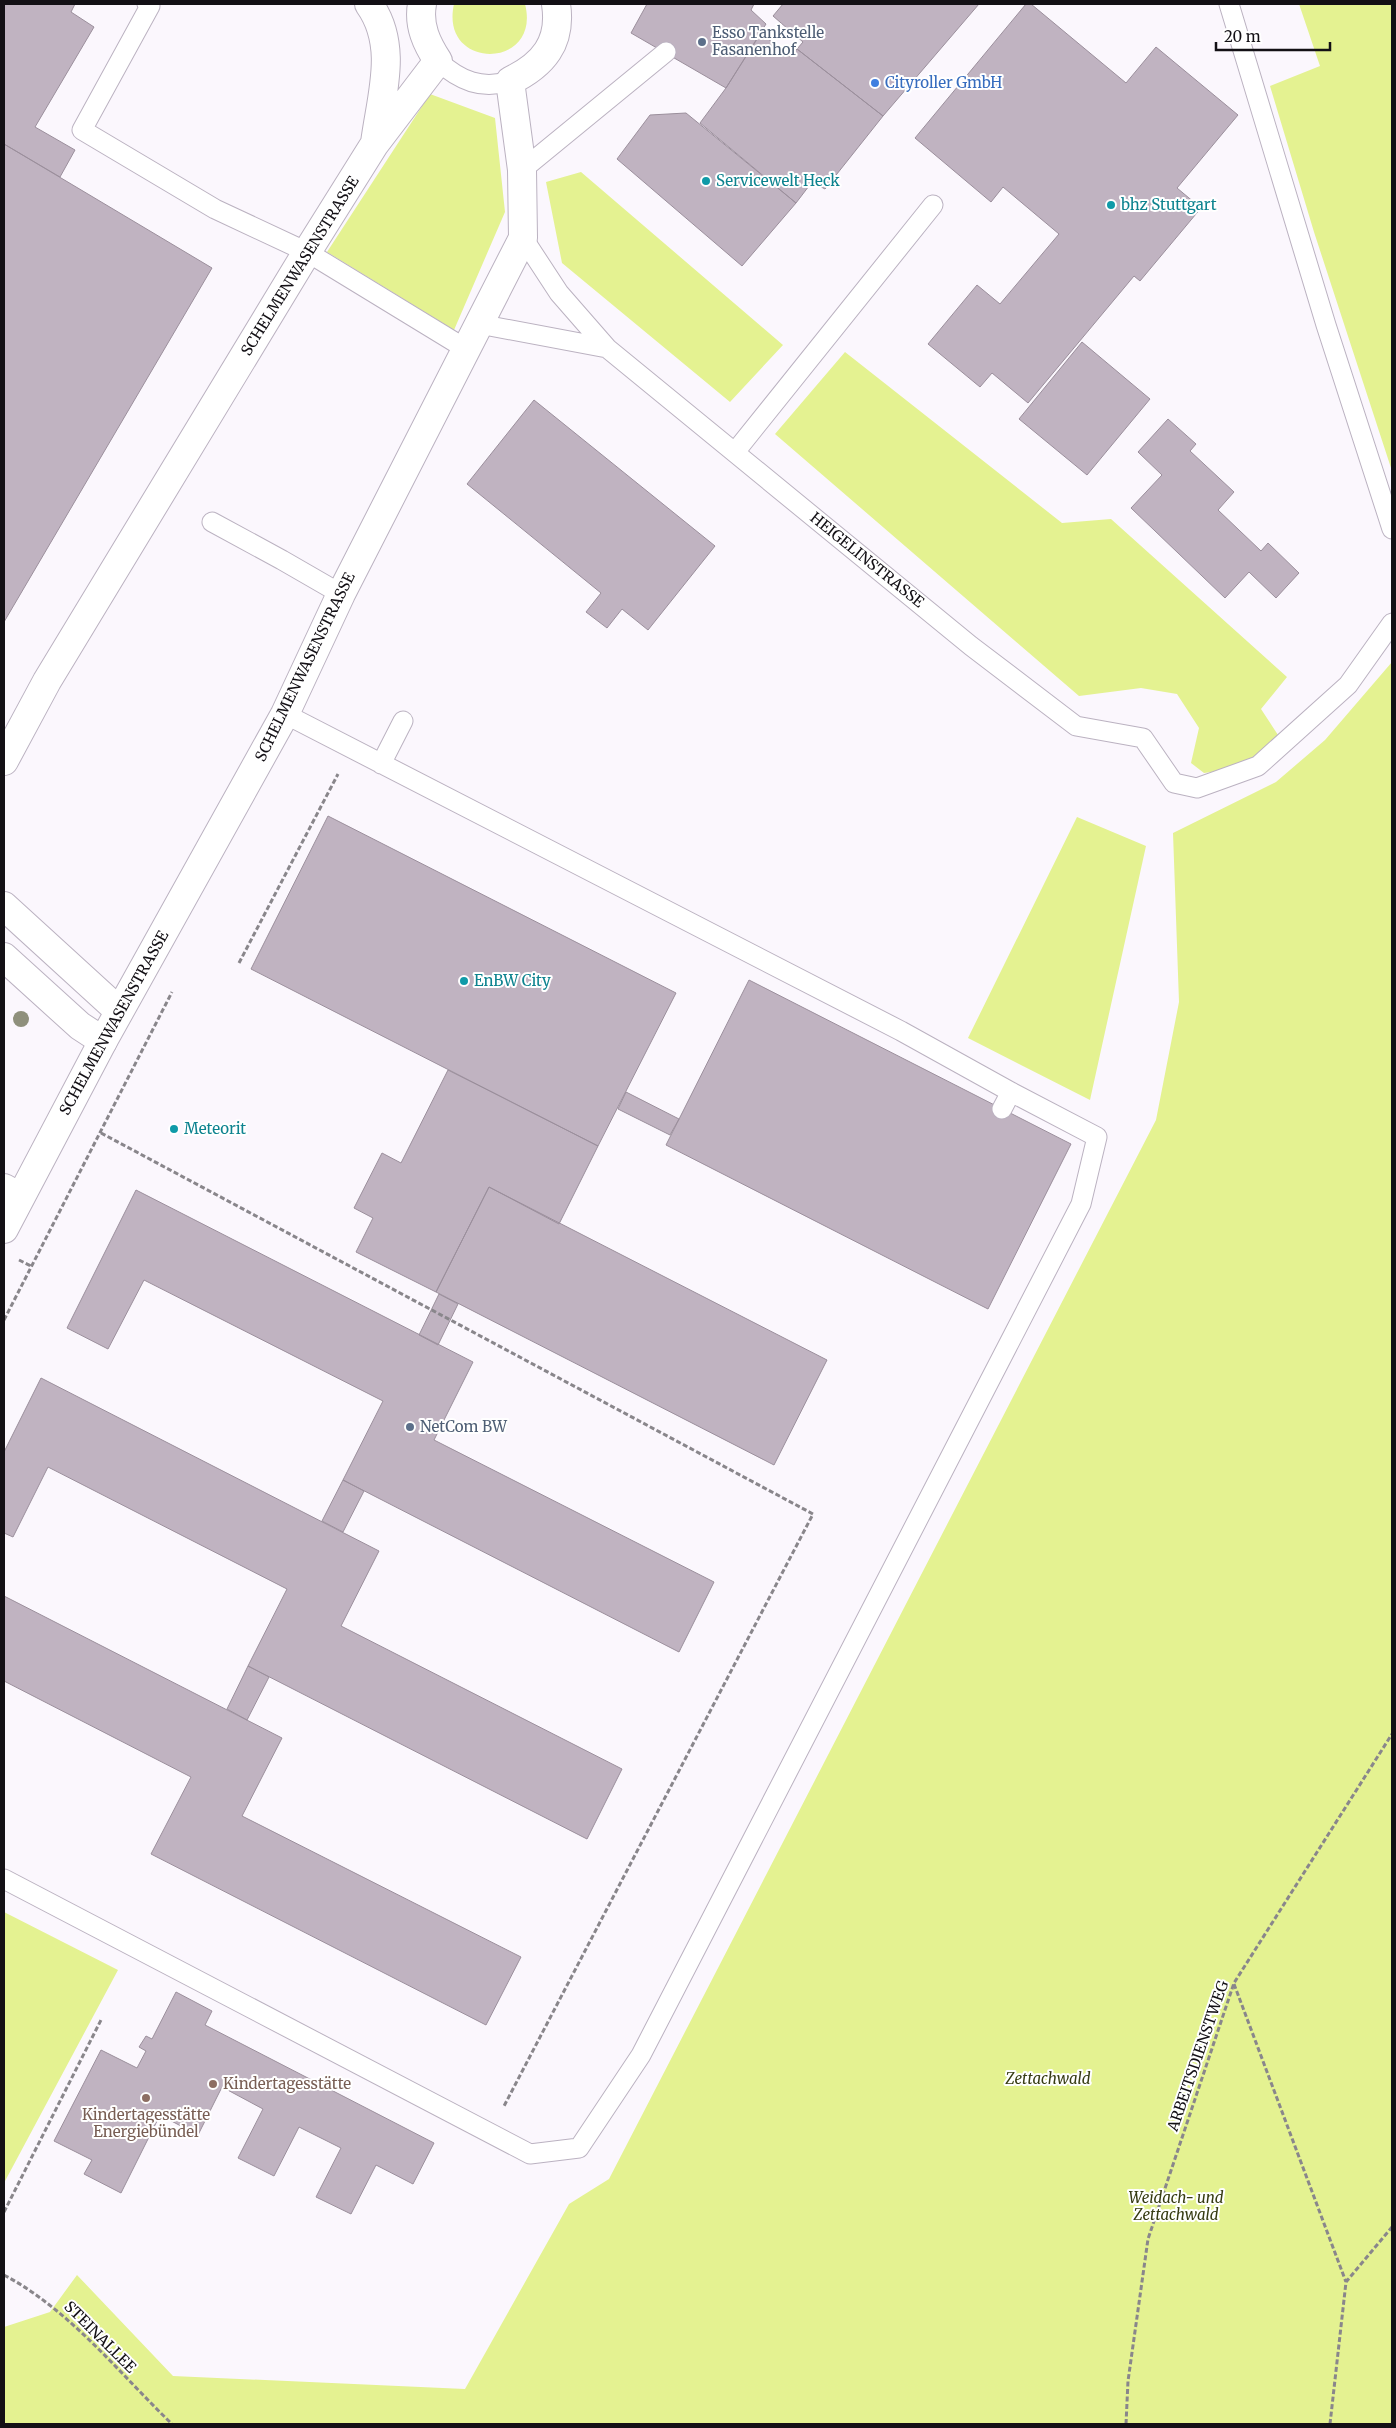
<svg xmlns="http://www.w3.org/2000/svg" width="1396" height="2428" font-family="Merriweather,serif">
  <rect width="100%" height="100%" fill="#fbf7fd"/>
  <path fill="#e4f291" d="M 454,4 L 525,4 C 542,70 439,71 454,4 Z
    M 1299,4 L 1392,4 L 1392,471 L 1314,232 L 1270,86 L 1320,66 Z
    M 430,94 L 495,118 L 505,212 L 454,330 L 327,252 Z
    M 581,172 L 783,345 L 730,402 L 562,263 L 546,182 Z
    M 845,352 L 1062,523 L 1111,519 L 1287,677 L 1261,709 L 1278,735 C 1250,762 1245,768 1204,773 L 1191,763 L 1199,728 L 1177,694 L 1141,688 L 1079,696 L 775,434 Z
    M 1392,662 L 1392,2424 L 4,2424 L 4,2327 L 50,2312 L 77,2275 L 173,2376 L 465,2389 L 569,2204 L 609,2179 L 1156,1120 L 1179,1002 L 1173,833 L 1276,782 L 1325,740 Z
    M 1077,817 L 1146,846 L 1090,1100 L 968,1038 Z
    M 4,1912 L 118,1970 L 4,2183 Z"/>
  <path fill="#c0b3c1" stroke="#9b8f9c" d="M 4,4 L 75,4 L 71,12 L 94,27 L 35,127 L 75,150 L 60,177 L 4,144 Z
    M 647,4 L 754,4 L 751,10 L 766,24 L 726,88 L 631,33 Z
    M 783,4 L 979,4 L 883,116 L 797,49 L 803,42 L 773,16 Z
    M 1026,4 L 1031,4 L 1126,83 L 1156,47 L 1238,115 L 1177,188 L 1201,208 L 1140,281 L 1134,276 L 1028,403 L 992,373 L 980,387 L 928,344 L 977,285 L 1000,304 L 1059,234 L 1003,187 L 991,202 L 915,138 Z
    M 761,33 L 790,57 L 797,49 L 883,116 L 825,189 L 812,182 L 796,203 L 700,123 L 726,88 Z
    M 686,113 L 796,203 L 742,266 L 617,159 L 650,115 Z
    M 4,144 L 212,268 L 4,622 Z
    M 1082,342 L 1150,399 L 1087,475 L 1019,419 Z
    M 534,400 L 715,546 L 648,630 L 622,609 L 607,628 L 586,612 L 601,593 L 467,484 Z
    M 1168,419 L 1196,444 L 1190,451 L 1234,492 L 1218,510 L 1261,551 L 1268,543 L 1299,573 L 1276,598 L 1249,572 L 1225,598 L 1131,508 L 1162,475 L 1138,452 Z
    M 328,816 L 676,993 L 598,1146 L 251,969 Z
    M 749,980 L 1071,1144 L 988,1309 L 666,1145 Z
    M 448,1070 L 598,1146 L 559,1224 L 489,1187 L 436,1292 L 356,1252 L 373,1218 L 354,1208 L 382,1153 L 401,1163 Z
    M 626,1092 L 679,1119 L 670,1135 L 618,1109 Z
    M 489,1187 L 827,1360 L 774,1465 L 436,1292 Z
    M 136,1190 L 473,1362 L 434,1440 L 714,1582 L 679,1652 L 343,1480 L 383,1401 L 144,1280 L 108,1349 L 67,1328 Z
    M 439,1294 L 458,1304 L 438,1345 L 419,1335 Z
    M 41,1378 L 379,1551 L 341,1626 L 622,1769 L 587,1839 L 248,1666 L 287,1589 L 48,1467 L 13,1537 L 4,1533 L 4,1452 Z
    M 343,1480 L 364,1491 L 343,1532 L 322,1521 Z
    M 4,1596 L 282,1738 L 242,1816 L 521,1957 L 486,2025 L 151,1854 L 191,1777 L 4,1681 Z
    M 248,1666 L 269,1677 L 247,1720 L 227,1709 Z
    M 176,1992 L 212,2011 L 205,2025 L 434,2143 L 413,2184 L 376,2165 L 351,2214 L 316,2197 L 341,2148 L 299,2127 L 274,2176 L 238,2158 L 263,2109 L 222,2087 L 198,2135 L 160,2115 L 121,2193 L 84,2174 L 92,2160 L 54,2141 L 101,2050 L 137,2068 L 146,2051 L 139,2047 L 146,2036 L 152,2039 Z"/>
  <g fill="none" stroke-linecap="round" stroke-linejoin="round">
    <g stroke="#bbb2c1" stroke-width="21">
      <path id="lane" d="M 147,4 L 150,6 L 82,130 L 215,209 L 307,252 L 466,349
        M 1229,4 L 1326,325 L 1392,529
        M 438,61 C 460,81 482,90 510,81
        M 522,170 L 666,52
        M 523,238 L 559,293 L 607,348 L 971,646 L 1076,726 L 1143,738 L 1174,783 L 1197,788 L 1258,766 L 1348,685 L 1392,623
        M 479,324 L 607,348
        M 735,452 L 933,205
        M 212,522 L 282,560 L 341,594
        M 285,714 L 901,1031 L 1011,1092 L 1002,1109
        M 381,764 L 403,721
        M 4,1879 L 530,2154 L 579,2148 L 641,2055 L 1081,1204 L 1097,1137 L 1011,1092"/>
    </g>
    <g stroke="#bbb2c1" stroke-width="30">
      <path id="street" d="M 4,906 L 119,1011
        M 4,957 L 80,1026 L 103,1041
        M 4,1188 L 20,1197"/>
    </g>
    <g stroke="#bbb2c1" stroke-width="30">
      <path id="secondary" d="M 369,4 C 399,46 381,96 375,143
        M 4,761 L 47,681 L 307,252 L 374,145 L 438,61 C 427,44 418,26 422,4
        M 4,1229 L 103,1041 L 285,714 L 341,594 L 523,238 L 522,170 L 510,81 C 543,65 562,43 556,4"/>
    </g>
    <path stroke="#89868b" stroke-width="3" stroke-dasharray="5 2.5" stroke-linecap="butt" d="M 239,963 L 338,774
      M 101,1133 L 813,1514 L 503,2108
      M 19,1260 L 31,1266
      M 4,1320 L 172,992
      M 1234,1984 L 1346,2282
      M 4,2212 L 101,2020
      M 4,2275 C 70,2310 119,2373 172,2424
      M 1126,2424 L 1128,2381 L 1148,2239 L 1234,1983 L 1392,1734
      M 1330,2424 L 1346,2282 L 1392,2227"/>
    <use href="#lane" stroke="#fff" stroke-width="19"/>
    <use href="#street" stroke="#fff" stroke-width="28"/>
    <use href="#secondary" stroke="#fff" stroke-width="28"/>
  </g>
  <circle fill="#8f907c" cx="21" cy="1019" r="8"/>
  <g fill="#5c6f8a" stroke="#fff" stroke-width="2">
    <circle cx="702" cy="42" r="5"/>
    <circle cx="410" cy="1427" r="5"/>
  </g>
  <circle fill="#3f7fe0" stroke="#fff" stroke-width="2" cx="875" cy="83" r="5"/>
  <g fill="#0f9aa8" stroke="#fff" stroke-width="2">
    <circle cx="706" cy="181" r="5"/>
    <circle cx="1111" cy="205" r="5"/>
    <circle cx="464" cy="981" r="5"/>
    <circle cx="174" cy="1129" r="5"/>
  </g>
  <g fill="#8d6e63" stroke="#fff" stroke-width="2">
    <circle cx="213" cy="2084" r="5"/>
    <circle cx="146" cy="2098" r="5"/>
  </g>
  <g text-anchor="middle" stroke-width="4" stroke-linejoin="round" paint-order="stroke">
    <g font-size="15" fill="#4e5e75" stroke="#fff" text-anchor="start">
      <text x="712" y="38">Esso Tankstelle<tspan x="712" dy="17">Fasanenhof</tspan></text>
      <text x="420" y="1432">NetCom BW</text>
    </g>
    <g font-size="15" fill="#366cbe" stroke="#fff" text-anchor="start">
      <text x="885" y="88">Cityroller GmbH</text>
    </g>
    <g font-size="15" fill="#0d838f" stroke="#fff" text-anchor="start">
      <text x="716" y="186">Servicewelt Heck</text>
      <text x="1121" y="210">bhz Stuttgart</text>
      <text x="474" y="986">EnBW City</text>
      <text x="184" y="1134">Meteorit</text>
    </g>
    <g font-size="15" fill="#131015" stroke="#fff">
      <text transform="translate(300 266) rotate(-58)" y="5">SCHELMENWASENSTRASSE</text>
      <text transform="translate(867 560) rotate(39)" y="5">HEIGELINSTRASSE</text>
      <text transform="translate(305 667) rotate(-64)" y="5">SCHELMENWASENSTRASSE</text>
      <text transform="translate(114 1023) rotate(-61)" y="5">SCHELMENWASENSTRASSE</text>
      <text transform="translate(1198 2056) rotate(-71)" y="5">ARBEITSDIENSTWEG</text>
      <text transform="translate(100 2337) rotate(45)" y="5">STEINALLEE</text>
    </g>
    <g font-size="15" font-style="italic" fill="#363b12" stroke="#fff">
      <text x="1048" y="2084">Zettachwald</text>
      <text x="1176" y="2203">Weidach- und<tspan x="1176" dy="17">Zettachwald</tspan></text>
    </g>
    <g font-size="15" fill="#785e54" stroke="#fff" text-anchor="start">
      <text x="223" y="2089">Kindertagesstätte</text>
      <text x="146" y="2120" text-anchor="middle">Kindertagesstätte<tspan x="146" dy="17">Energiebündel</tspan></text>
    </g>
  </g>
  <rect width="1396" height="2428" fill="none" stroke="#131015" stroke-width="10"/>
  <path d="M1216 42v8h114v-8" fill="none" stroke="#131015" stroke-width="2.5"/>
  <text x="1224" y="42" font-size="15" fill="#131015" stroke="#ffffff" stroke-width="4" paint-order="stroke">20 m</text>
</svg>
